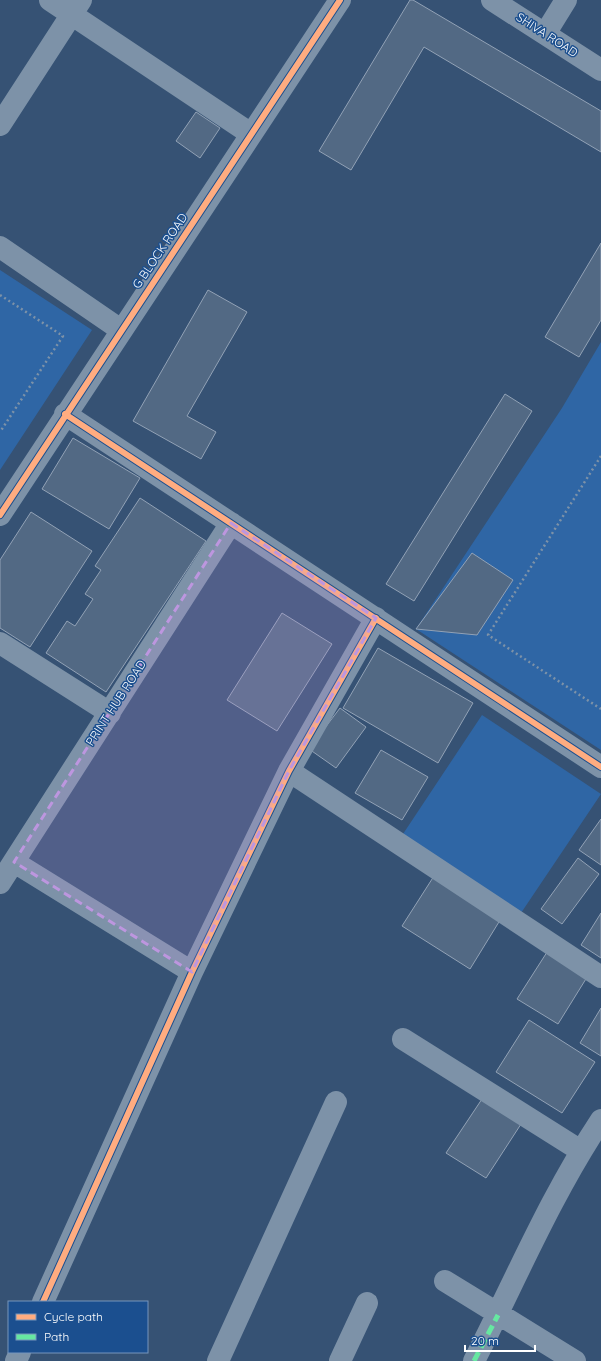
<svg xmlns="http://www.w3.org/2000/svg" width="601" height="1361" font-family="Quicksand,sans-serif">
  <rect width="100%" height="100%" fill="#365274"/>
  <path fill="#2f66a5" d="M 0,270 L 92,330 L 0,470 Z
    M 601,342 L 601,750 L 416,629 L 562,408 Z
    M 482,715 L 601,794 L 521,913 L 403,834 Z"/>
  <path fill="#526984" stroke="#92a2b6" d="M 410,0 L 413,0 L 601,111 L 601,152 L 424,47 L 351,170 L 319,151 Z
    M 196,112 L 220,128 L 200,158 L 176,141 Z
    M 601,243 L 601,320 L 579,357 L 545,337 Z
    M 208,290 L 247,312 L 187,416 L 216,432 L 201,459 L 133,421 Z
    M 505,394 L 532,411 L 414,601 L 386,584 Z
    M 73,438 L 140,478 L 109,529 L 42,489 Z
    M 140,498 L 206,541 L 106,692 L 46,653 L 67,621 L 75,626 L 93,599 L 85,594 L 101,570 L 95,566 Z
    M 31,512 L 92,551 L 30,647 L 0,628 L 0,560 Z
    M 472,553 L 513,580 L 477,635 L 416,629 Z
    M 282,613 L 332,644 L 277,731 L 227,700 Z
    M 378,648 L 473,703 L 438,763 L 343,708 Z
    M 340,708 L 366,727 L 336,768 L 309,749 Z
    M 381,750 L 428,777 L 402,820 L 355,793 Z
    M 601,819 L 601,865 L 579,850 Z
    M 578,858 L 599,874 L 562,924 L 541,909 Z
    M 434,876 L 502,917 L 470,969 L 402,926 Z
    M 601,913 L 601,958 L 581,945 Z
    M 549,949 L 589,974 L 558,1024 L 517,999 Z
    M 601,1008 L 601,1056 L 580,1043 Z
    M 529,1020 L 595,1062 L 562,1113 L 496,1072 Z
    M 484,1096 L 523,1121 L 486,1178 L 446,1153 Z"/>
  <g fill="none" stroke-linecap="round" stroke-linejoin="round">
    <path stroke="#7d92a8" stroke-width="2.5" stroke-dasharray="2 3" stroke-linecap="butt" d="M 0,295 L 63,336 L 0,432
      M 601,456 L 488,635 L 601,709"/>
    <path stroke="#7d92a8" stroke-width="22" d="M 50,0 L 251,134
      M 492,0 L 601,70
      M 545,34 L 566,0
      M 0,125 L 81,0
      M 0,247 L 121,330
      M 65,414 L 601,767
      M 0,515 L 340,0
      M 0,643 L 110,713
      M 289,771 L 601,977
      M 14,862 L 192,972
      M 0,883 L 231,523
      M 403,1039 L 581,1151
      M 445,1281 L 575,1361
      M 43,1302 L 192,972 L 289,771 L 376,618
      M 16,1361 L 20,1352
      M 218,1361 L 336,1102
      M 340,1361 L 367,1303
      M 474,1361 C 516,1279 550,1197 601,1120"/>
    <path stroke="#66e7a1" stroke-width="5" stroke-dasharray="10 5" stroke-linecap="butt" d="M 474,1361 L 498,1315"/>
    <g stroke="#1b4f8f" stroke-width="8">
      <path id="cycleway" d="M 65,414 L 601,767
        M 0,515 L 340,0
        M 43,1302 L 192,972 L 289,771 L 376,618"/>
    </g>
    <use href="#cycleway" stroke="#ffac80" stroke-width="6"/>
  </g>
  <path fill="#bd96df" fill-opacity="0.2" stroke="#bd96df" stroke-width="3" stroke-dasharray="8 5" stroke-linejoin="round" d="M 231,523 L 376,618 L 289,771 L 192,972 L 14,862 Z"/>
  <g text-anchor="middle" stroke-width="3" stroke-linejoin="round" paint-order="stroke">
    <g font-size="12" fill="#fff" stroke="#1b4f8f">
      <text transform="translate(547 35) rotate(33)" y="4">SHIVA ROAD</text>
      <text transform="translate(160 251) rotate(-56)" y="4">G BLOCK ROAD</text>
      <text transform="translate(116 703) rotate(-57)" y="4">PRINT HUB ROAD</text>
    </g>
  </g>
  <rect x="8" y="1301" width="140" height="52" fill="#1b4f8f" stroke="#7695bc"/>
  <rect x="16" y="1314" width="20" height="6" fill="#ffac80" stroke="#7695bc"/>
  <text x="44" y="1321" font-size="12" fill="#ffffff">Cycle path</text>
  <rect x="16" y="1334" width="20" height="6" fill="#66e7a1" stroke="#7695bc"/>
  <text x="44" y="1341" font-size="12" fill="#ffffff">Path</text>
  <path d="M465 1345v6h70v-6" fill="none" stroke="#ffffff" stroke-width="2"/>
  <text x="471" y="1345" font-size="12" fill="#ffffff" stroke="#1b4f8f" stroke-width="3" paint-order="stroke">20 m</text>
</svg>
